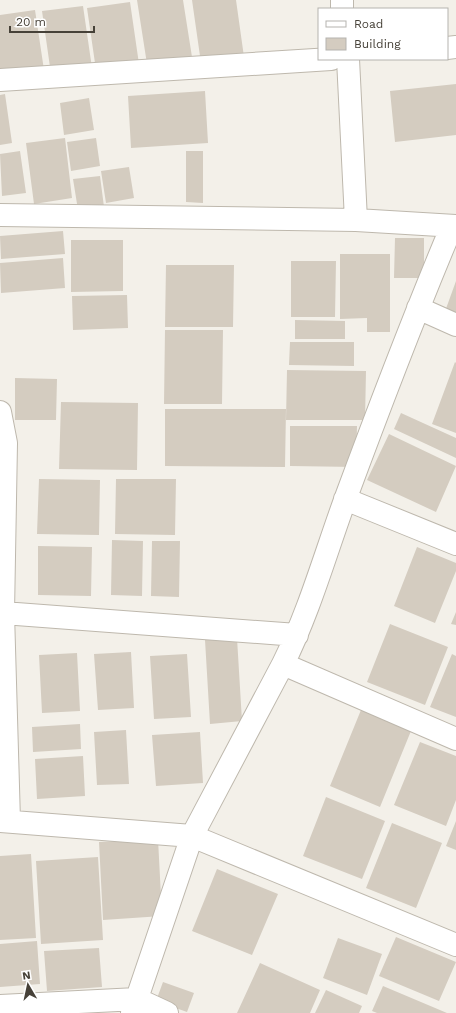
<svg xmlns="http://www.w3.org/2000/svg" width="456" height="1013" font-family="'Work Sans',sans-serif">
  <rect width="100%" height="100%" fill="#f3f0e9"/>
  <path fill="#d4ccc0" d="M 137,0 L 183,0 L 192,57 L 147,64 Z
    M 192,0 L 236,0 L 244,57 L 201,63 Z
    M 130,2 L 139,64 L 96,70 L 87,8 Z
    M 83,6 L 92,68 L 51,74 L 42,11 Z
    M 35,10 L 44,70 L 0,76 L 0,15 Z
    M 456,84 L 456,135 L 395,142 L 390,91 Z
    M 205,91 L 208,143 L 131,148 L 128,96 Z
    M 5,94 L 12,143 L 0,145 L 0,95 Z
    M 89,98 L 94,130 L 64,135 L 60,103 Z
    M 65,138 L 72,198 L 34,204 L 26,143 Z
    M 96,138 L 100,166 L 71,171 L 67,142 Z
    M 20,151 L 26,193 L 2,196 L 0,154 Z
    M 186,151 L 203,151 L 203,203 L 186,202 Z
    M 129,167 L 134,198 L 106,203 L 101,171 Z
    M 100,176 L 104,207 L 78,210 L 73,179 Z
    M 63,231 L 65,254 L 1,259 L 0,236 Z
    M 395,238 L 424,238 L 424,278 L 394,278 Z
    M 71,240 L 123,240 L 123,291 L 71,292 Z
    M 340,254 L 390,254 L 390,332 L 367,332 L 367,318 L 340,319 Z
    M 63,258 L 65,288 L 1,293 L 0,263 Z
    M 291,261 L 336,261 L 335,317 L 291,317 Z
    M 166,265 L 234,265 L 233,327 L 165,327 Z
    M 456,281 L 456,322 L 443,317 Z
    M 127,295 L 128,328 L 73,330 L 72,296 Z
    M 295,320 L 345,321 L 345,339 L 295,339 Z
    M 165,330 L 223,330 L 222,404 L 164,404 Z
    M 290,342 L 354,342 L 354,366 L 289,365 Z
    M 455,362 L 456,363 L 456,433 L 432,424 Z
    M 287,370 L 366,371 L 365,420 L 286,420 Z
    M 15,378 L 57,379 L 56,420 L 15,420 Z
    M 61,402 L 138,403 L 137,470 L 59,469 Z
    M 165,409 L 286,409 L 285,467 L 165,466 Z
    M 401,413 L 456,438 L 456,458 L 394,429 Z
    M 290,426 L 357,426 L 356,467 L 290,466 Z
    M 389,434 L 456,466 L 436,512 L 367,480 Z
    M 39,479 L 100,480 L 99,535 L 37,534 Z
    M 116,479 L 176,479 L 175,535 L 115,534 Z
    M 112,540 L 143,541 L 142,596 L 111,595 Z
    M 152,541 L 180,541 L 179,597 L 151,596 Z
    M 38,546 L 92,547 L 91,596 L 38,595 Z
    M 417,547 L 456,563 L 456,571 L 435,623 L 394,606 Z
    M 456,612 L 456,625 L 451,624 Z
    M 390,624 L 448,647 L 425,705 L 367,682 Z
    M 237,638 L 242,721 L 210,724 L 205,640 Z
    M 131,652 L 134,708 L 98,710 L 94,654 Z
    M 77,653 L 80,711 L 42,713 L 39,655 Z
    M 187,654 L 191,717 L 154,719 L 150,656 Z
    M 452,654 L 456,656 L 456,717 L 430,707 Z
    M 363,705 L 413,726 L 380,807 L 330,786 Z
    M 80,724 L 81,749 L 33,752 L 32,727 Z
    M 126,730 L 129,784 L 97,785 L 94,732 Z
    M 200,732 L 203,783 L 156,786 L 152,735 Z
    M 420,742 L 456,756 L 456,800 L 446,826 L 394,805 Z
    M 83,756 L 85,796 L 37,799 L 35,759 Z
    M 326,797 L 385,821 L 362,879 L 303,856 Z
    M 456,821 L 456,850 L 446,846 Z
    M 392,823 L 442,843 L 416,908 L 366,888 Z
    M 158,839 L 162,916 L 103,920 L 99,842 Z
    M 31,854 L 36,938 L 0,940 L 0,856 Z
    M 98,857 L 103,940 L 41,944 L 36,861 Z
    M 217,869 L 278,894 L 252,955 L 192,931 Z
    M 396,937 L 456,962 L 439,1001 L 379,976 Z
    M 338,938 L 382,954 L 367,995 L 323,978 Z
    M 37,941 L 40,984 L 0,987 L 0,944 Z
    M 99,948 L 102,987 L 47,991 L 44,951 Z
    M 260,963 L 320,990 L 310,1013 L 237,1013 Z
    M 163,982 L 194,993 L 187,1012 L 156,1001 Z
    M 383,986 L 447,1013 L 377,1013 L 372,1011 Z
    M 326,990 L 362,1006 L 359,1013 L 315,1013 Z"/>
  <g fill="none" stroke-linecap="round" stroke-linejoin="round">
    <g stroke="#beb8ad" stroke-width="24">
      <path id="minor" d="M 342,0 L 342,9
        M 447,48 L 456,47
        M 0,80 L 331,59
        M 0,215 L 356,220 L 348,59
        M 356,220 L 456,226
        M 452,226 C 414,316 379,408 345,500 C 325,555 309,612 283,664 L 456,739
        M 418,308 L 456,325
        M 0,412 L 6,443 L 3,613 L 9,821
        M 345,499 L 456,544
        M 3,613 L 297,635
        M 0,821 L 192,836 L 456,945
        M 0,1006 L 137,999 L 167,1013
        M 132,1013 L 192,836 L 283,664"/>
    </g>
    <use href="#minor" stroke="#fff" stroke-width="22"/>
  </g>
  <rect x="318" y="8" width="130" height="52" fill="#ffffff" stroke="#b5b3af"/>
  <rect x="326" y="21" width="20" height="6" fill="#ffffff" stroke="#b5b3af"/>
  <text x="354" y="28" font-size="12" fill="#464138">Road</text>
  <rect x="326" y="38" width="20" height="12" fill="#d4ccc0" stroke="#b5b3af"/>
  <text x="354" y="48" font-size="12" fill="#464138">Building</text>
  <g transform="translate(28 985) rotate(351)" stroke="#ffffff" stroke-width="3" paint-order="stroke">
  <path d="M0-3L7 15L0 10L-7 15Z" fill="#464138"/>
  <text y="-6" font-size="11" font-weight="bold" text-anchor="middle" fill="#464138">N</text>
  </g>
  <path d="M10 26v6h84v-6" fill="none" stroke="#464138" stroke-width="2"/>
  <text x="16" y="26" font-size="12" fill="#464138" stroke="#ffffff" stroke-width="3" paint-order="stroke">20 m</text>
</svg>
